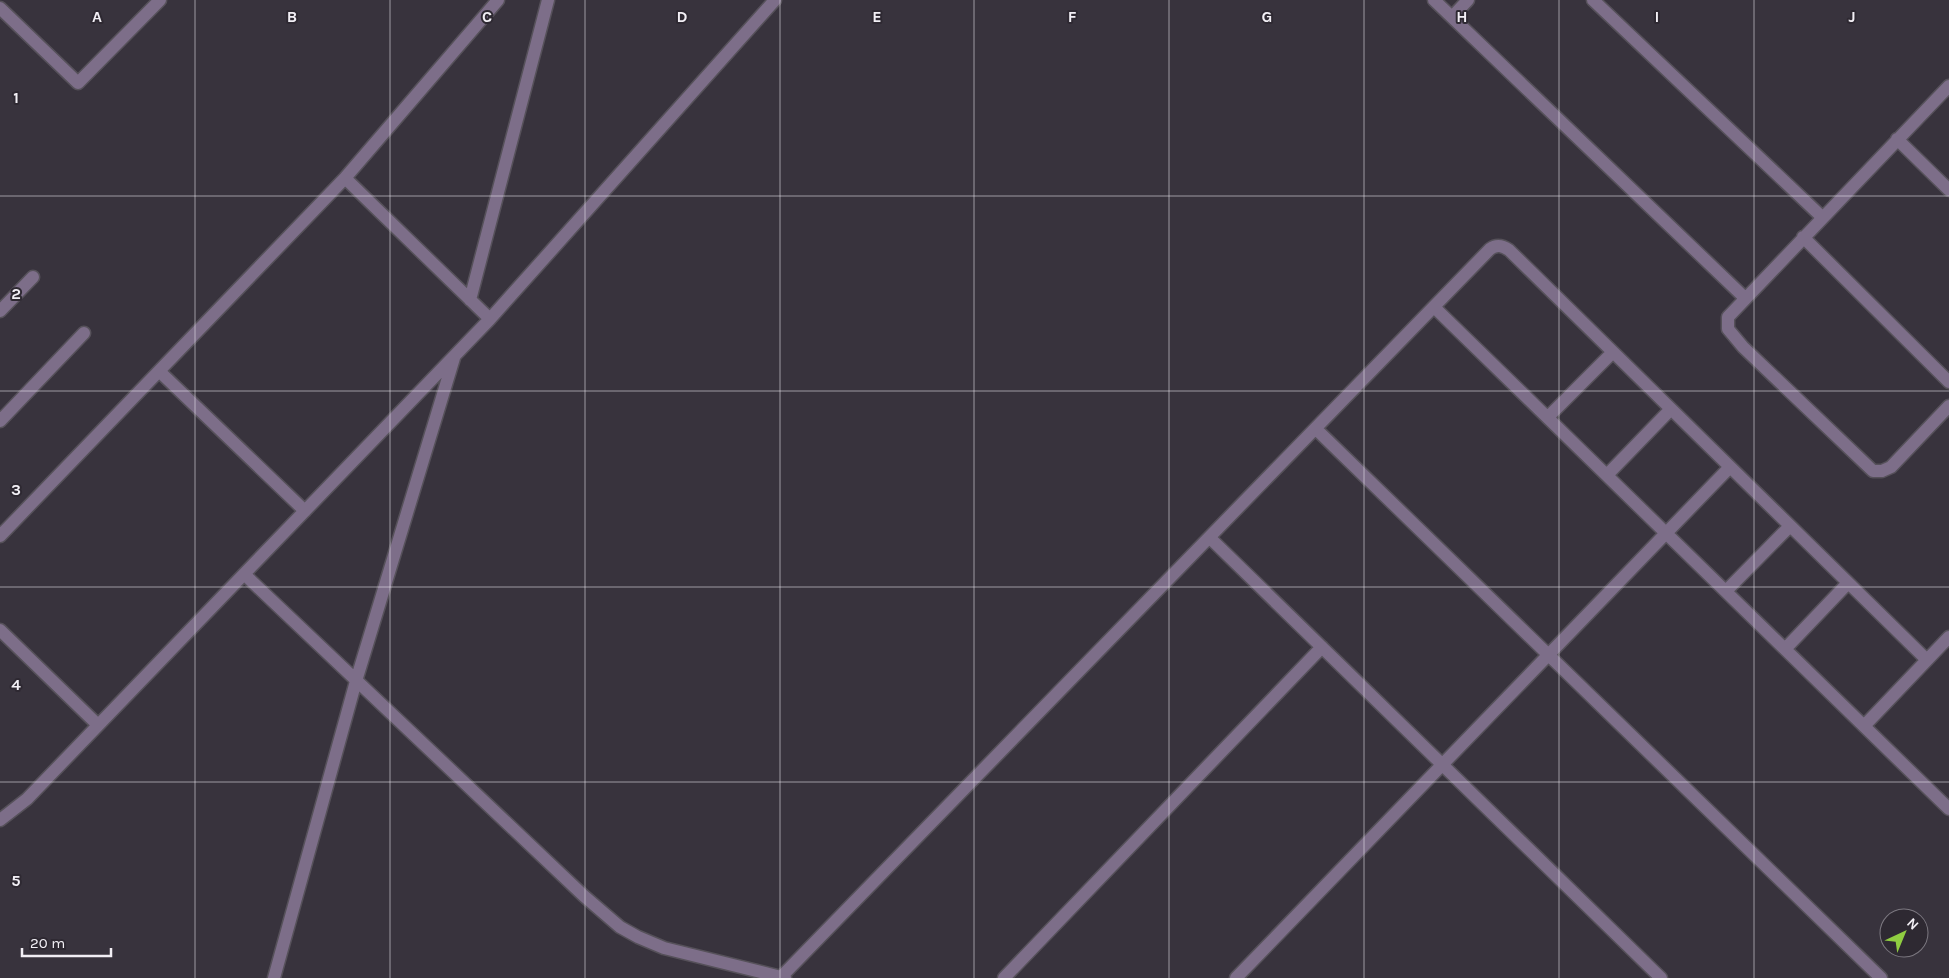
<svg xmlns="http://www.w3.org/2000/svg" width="1949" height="978" font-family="Karla,sans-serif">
  <rect width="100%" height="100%" fill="#38333d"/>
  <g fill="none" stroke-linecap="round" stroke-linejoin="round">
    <g stroke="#56515a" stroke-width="15">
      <path id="street" d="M 1434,0 L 1745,298
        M 1593,0 L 1822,217
        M 0,8 L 78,83 L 160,0
        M 1452,17 L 1468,0
        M 1949,86 L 1728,317 L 1728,329 L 1743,347 L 1873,471 L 1882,471 L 1891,467 L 1949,406
        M 1897,139 L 1949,190
        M 345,178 L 490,319
        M 1803,237 L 1949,382
        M 470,300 L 548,0
        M 1434,307 L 1949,809
        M 0,311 L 33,277
        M 159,371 L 305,511
        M 1548,417 L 1613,352
        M 0,421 L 84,333
        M 1316,429 L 1881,978
        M 1607,475 L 1671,409
        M 0,536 L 345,178 L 498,0
        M 1210,538 L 1661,978
        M 244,574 L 584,896 L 620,927 L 638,937 L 664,948 L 785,978
        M 1726,591 L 1790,526
        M 0,630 L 98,725
        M 1785,649 L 1848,583
        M 1864,726 L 1949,637
        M 0,820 L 27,799 L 490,319 L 775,0
        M 781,977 L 1490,249 C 1497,244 1503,246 1509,250 L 1927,660
        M 274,978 L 356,681 L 454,358
        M 1004,978 L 1322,647
        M 1236,978 L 1730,467"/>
    </g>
    <use href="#street" stroke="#7d6e89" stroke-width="12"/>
  </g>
  <path fill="none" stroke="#f2eff5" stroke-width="1" stroke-opacity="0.55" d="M 195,0 L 195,978M 390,0 L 390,978M 585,0 L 585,978M 780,0 L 780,978M 974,0 L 974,978M 1169,0 L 1169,978M 1364,0 L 1364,978M 1559,0 L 1559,978M 1754,0 L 1754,978M 0,196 L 1949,196M 0,391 L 1949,391M 0,587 L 1949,587M 0,782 L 1949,782"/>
  <g font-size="16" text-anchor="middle" font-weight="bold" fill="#f2eff5" stroke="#2e2932" stroke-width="4" stroke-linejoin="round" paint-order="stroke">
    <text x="97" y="22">A</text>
    <text x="292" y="22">B</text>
    <text x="487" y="22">C</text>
    <text x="682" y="22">D</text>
    <text x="877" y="22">E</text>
    <text x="1072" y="22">F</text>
    <text x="1267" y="22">G</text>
    <text x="1462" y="22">H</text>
    <text x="1657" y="22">I</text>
    <text x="1852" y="22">J</text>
    <text x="16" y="103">1</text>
    <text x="16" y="299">2</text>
    <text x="16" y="495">3</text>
    <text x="16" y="690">4</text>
    <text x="16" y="886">5</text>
  </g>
  <g transform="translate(1904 933) rotate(44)"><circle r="24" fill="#2e2932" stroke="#7c7880"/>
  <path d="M0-4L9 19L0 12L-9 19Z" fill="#90cd41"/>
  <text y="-8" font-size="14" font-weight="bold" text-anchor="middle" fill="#f2eff5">N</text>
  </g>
  <path d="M22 948v8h89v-8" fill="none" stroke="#f2eff5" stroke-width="2.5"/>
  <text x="30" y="948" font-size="15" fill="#f2eff5" stroke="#2e2932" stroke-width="4" paint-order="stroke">20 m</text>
</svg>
